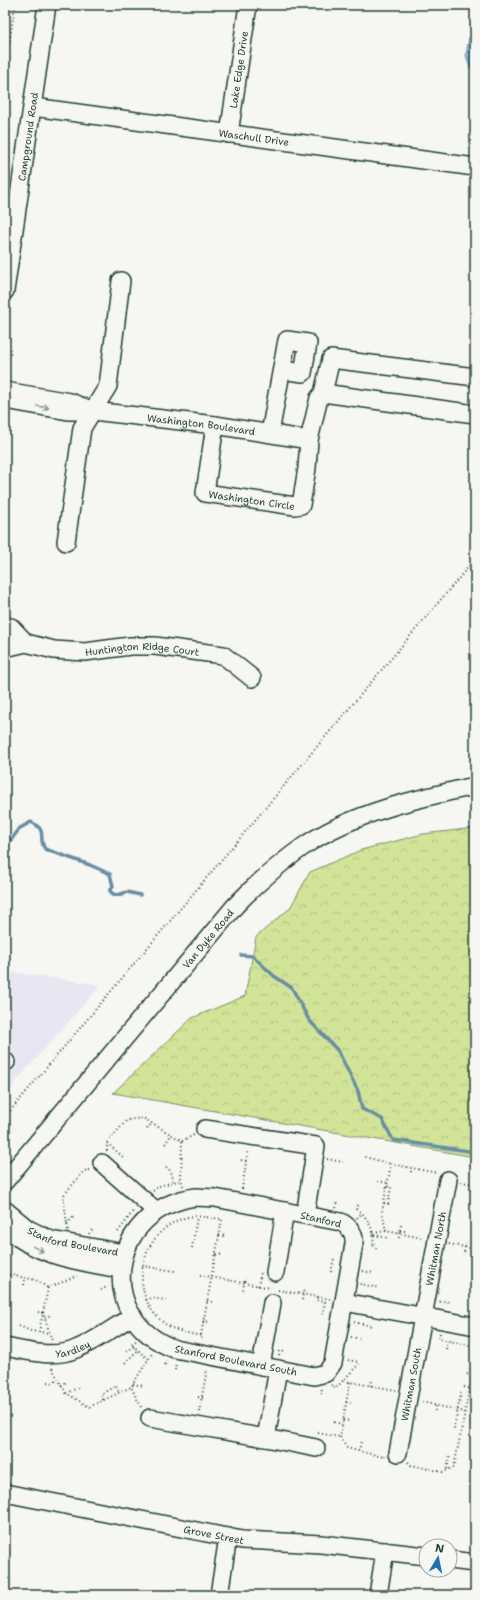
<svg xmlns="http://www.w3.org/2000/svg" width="480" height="1600" font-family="'Shantell Sans',sans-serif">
  <defs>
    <pattern id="forest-crowns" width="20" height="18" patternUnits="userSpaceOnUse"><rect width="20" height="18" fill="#d2e498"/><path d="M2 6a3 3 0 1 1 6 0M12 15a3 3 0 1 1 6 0" fill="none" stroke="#b4c484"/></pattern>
    <pattern id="water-rules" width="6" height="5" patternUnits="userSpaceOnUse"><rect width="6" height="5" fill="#97c4f1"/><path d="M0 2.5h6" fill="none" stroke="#7ba0c4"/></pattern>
  </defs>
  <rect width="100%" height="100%" fill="#f6f6f2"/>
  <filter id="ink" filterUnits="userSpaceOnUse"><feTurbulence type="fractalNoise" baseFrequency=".025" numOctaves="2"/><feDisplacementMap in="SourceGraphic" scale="8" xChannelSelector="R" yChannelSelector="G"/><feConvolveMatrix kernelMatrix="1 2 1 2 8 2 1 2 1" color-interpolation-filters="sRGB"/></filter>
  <g filter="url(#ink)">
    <path fill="#e8e6f3" d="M 5,971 L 101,985 L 5,1094 Z"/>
    <path fill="url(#forest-crowns)" stroke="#789066" d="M 475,828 L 475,1157 L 113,1093 L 192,1018 L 245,996 L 256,937 L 290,908 L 310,872 L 361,850 L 423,834 Z"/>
    <path fill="url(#water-rules)" stroke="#678ea5" d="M 475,33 L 475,67 L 470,68 L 466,55 L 469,37 Z"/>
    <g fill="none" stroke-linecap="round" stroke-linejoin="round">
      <path stroke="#678ea5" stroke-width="3.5" d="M 5,838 L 11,840 L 20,828 L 31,822 C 49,831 37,837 45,849 L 90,865 L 110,874 L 113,886 L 110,891 L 113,894 L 118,895 L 127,892 L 140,895
        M 241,955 L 253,956 L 274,976 L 292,988 L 309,1020 L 338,1051 L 358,1091 L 362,1109 L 382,1119 L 393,1140 L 475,1152"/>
      <g stroke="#1f3d34" stroke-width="20">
        <g id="minor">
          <path id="s1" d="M 33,107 L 475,167"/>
          <path id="s2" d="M 229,134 L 248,5"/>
          <path id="s3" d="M 5,291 L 47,5"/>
          <path d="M 5,391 L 70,402 L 93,411 L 68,411 L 5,400"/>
          <path d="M 323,393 L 475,414"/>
          <path id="s4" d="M 93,411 L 215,425 L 309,440"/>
          <path id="s5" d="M 215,425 L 205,493 L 295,506 L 301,505 L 307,468 L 309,440 L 319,398 L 323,393 L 331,359 L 475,377"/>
          <path d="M 270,433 L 287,340 L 308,343 L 303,373 L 282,370"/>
          <path d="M 66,542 L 82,428 L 108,386 L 121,281"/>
          <path d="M 5,626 L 11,627 L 26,643"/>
          <path id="s6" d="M 5,648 L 26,643 L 54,650 L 85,652 L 130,646 L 155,646 L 223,655 L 252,678"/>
          <path d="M 5,1062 L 6,1062"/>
          <path d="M 205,1129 L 316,1146 L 305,1215"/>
          <path d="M 102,1163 L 156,1211"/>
          <path id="s7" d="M 5,1181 L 235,906 C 256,884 279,864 304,846 C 352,813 419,798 475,786"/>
          <path d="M 196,1197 L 215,1198 L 341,1222 C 350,1227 355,1233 354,1244 L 333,1363 L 326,1373 L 314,1376 L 175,1349 C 92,1319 110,1208 196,1197 Z"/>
          <path id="s8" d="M 5,1210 L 28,1229 L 51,1240 L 124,1253"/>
          <path d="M 5,1228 C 40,1257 77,1261 120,1269"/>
          <path d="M 275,1272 L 285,1211"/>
          <path d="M 344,1302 L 475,1326"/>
          <path id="s9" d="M 5,1347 C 27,1351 54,1359 76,1349 C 96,1341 114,1327 133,1316"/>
          <path d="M 261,1366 L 272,1303"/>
          <path d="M 150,1418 L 266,1438 L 278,1369"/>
          <path d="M 266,1438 L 316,1448"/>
          <path id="s10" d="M 398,1453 L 448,1180"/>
          <path id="s11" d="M 5,1493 L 242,1540 L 321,1544 L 426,1556"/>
          <path d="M 450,1560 L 475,1563"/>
          <path d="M 219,1595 L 228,1537"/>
          <path d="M 378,1595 L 385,1551"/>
        </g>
      </g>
      <path stroke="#1f3d34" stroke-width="2" stroke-dasharray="1 3" stroke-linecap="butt" d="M 5,72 L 15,5
        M 5,1117 L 475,559
        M 147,1129 L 152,1123
        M 182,1141 L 194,1135
        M 107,1143 L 123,1157
        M 165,1144 L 171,1135
        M 107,1151 L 107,1143 L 127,1120 L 143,1118 L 182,1141 L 181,1180
        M 365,1157 L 391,1164
        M 327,1159 L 343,1162
        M 241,1160 L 247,1161
        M 166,1167 L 171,1171 L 173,1181
        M 411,1172 L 412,1168
        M 378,1181 L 388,1183
        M 461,1182 L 475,1184
        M 242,1189 L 248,1150
        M 153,1191 L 159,1186 L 181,1180 L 183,1186
        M 384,1203 L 388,1204 L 391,1187 L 387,1186
        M 357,1205 L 356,1209 L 362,1213
        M 336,1208 L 337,1202
        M 357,1218 L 362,1213 C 371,1224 375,1233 373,1247
        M 67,1224 L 75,1215
        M 68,1230 L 63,1196 L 84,1171 L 90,1170
        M 386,1231 L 382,1212 L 391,1164 L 437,1173
        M 400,1231 L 408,1231
        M 118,1232 L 134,1210
        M 373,1233 L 386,1231 L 423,1238
        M 89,1234 L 93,1229
        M 219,1235 L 226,1236
        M 374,1235 L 388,1238
        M 399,1238 L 401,1225
        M 449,1244 L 475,1249
        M 373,1245 L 378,1250
        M 192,1248 L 197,1217
        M 464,1252 L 466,1244
        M 216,1254 L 223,1255
        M 142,1266 L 175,1271
        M 363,1271 L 374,1273
        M 331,1272 L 334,1259
        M 5,1274 L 36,1280 L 48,1288
        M 200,1275 L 271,1288
        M 6,1281 L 8,1274
        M 360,1284 L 379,1288
        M 24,1285 L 25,1278
        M 258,1286 L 261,1273
        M 101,1290 L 108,1286
        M 243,1290 L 245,1278
        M 278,1290 L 330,1299
        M 317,1297 L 316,1300 L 325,1302 L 322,1317
        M 146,1300 L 151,1298 L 166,1300
        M 302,1300 L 304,1288
        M 207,1301 L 214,1302
        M 440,1302 L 441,1301 L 449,1302
        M 38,1312 L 43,1313
        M 43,1312 L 52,1341
        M 45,1318 L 51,1315
        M 203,1321 L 210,1322
        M 354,1322 L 372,1326
        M 19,1326 L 31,1331 L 50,1333
        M 39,1332 L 48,1288 L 77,1276
        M 440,1333 L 439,1339 L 475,1346
        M 201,1335 L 222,1219 C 211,1218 199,1215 188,1217 C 138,1229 124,1300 170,1327 C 180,1332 191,1334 202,1336 L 201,1341
        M 351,1337 L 362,1339
        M 136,1341 L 131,1344 L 148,1359
        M 446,1349 L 448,1341
        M 126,1351 L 134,1347
        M 279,1356 L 280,1351 L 286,1352
        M 348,1360 L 358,1362
        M 125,1363 L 138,1350
        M 165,1365 L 166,1359
        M 52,1368 L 66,1393 L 89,1407 L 131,1387
        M 175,1370 L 176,1363
        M 467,1374 L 472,1375
        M 344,1381 L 396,1390
        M 48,1382 L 52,1383 L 58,1379
        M 350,1382 L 340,1437 L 347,1448 L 383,1457 L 385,1455
        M 133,1384 L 144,1386
        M 61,1385 L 67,1382
        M 331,1385 L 335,1389 L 359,1364
        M 371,1386 L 372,1380
        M 464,1387 L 470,1388
        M 66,1393 L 78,1388
        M 321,1394 L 322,1388
        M 198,1397 L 205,1398
        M 103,1400 L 101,1394 L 116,1386 L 119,1393
        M 346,1402 L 353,1403
        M 422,1402 L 465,1412
        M 141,1407 L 131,1387 L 153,1352
        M 435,1411 L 436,1403
        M 199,1412 L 207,1369
        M 343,1420 L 350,1421
        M 334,1422 L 342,1424
        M 454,1429 L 461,1393
        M 318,1433 L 340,1437
        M 475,1448 L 472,1467 L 475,1473
        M 359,1451 L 361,1441
        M 408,1462 L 411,1465 L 443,1472 L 454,1467 L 475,1361
        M 447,1469 L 450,1455"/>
      <use href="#minor" stroke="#f6f6f2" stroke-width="17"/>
    </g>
    <defs><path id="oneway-shaft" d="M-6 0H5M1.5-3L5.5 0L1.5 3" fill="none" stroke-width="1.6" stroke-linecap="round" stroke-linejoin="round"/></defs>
    <g stroke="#8a9a93">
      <use href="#oneway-shaft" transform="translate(43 407) rotate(10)"/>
      <use href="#oneway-shaft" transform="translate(38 1249) rotate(26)"/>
    </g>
  </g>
  <g text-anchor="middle" stroke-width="4" stroke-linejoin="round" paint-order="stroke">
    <g font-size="10" fill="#1f3d34" stroke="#f6f6f2">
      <text dy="4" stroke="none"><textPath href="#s2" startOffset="65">Lake Edge Drive</textPath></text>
      <text dy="4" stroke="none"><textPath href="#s3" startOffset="156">Campground Road</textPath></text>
      <text dy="4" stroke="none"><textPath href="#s1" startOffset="223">Waschull Drive</textPath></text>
      <text dy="4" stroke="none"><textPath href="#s4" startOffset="109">Washington Boulevard</textPath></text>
      <text dy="4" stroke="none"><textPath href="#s5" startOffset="116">Washington Circle</textPath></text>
      <text dy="4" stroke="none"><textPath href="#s6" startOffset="139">Huntington Ridge Court</textPath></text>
      <text dy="4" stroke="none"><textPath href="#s7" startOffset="316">Van Dyke Road</textPath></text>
      <text transform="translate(321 1219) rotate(13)" y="4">Stanford</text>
      <text dy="4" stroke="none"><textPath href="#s8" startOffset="77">Stanford Boulevard</textPath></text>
      <text dy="4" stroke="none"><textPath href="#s10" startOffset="208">Whitman North</textPath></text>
      <text dy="4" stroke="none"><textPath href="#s9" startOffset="69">Yardley</textPath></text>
      <text transform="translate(236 1360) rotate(11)" y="4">Stanford Boulevard South</text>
      <text dy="4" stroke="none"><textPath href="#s10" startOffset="70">Whitman South</textPath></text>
      <text dy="4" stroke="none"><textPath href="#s11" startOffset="213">Grove Street</textPath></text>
    </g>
  </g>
  <rect width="480" height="1600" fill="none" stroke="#f6f6f2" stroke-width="20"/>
  <rect x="10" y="10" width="460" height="1580" fill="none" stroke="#1f3d34" stroke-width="1.5" filter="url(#ink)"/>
  <g transform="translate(438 1558) rotate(10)"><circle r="19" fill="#f6f6f2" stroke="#a0aca6"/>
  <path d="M0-3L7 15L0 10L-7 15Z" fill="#1f6fb2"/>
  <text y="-6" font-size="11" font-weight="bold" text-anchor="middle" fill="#1f3d34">N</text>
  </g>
</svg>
